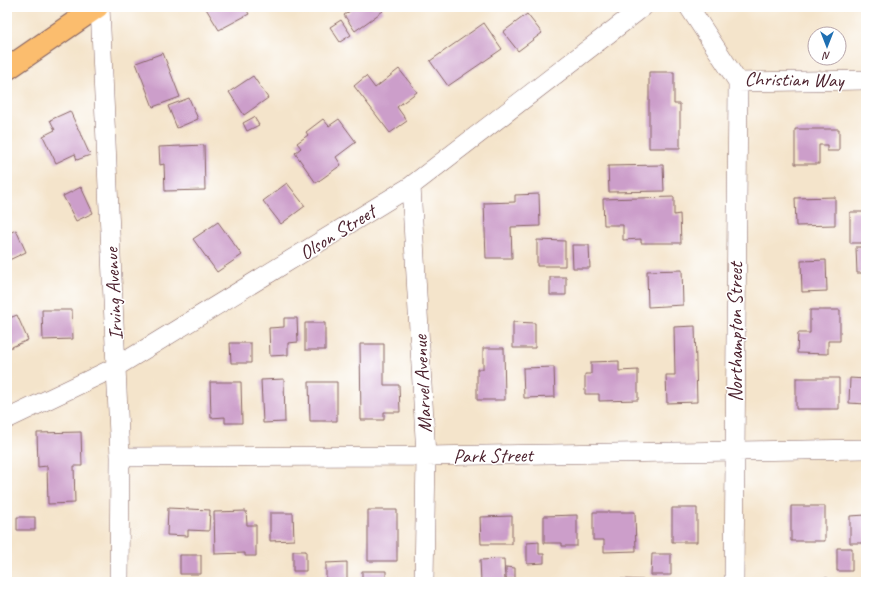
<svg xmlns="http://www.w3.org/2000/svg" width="873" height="589" font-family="Caveat,sans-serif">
  <rect width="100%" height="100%" fill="#fff"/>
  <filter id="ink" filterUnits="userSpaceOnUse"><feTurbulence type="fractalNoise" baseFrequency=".025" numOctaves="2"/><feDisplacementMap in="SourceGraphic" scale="8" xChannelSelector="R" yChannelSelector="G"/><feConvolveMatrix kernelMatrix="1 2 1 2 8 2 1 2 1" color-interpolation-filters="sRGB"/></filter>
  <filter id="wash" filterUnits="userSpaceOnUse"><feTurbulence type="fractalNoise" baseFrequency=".012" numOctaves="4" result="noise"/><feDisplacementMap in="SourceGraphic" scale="16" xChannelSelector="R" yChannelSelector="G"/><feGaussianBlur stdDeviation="0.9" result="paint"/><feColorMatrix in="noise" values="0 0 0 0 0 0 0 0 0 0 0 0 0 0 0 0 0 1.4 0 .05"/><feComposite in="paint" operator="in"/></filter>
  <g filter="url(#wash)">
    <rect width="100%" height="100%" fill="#f4e4cb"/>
    <g id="blocks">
      <path fill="#cc9eca" d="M 205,7 L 245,7 L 249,14 L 219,30 Z
        M 356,7 L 380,7 L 383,11 L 355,31 L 344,15 Z
        M 527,14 L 542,33 L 518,51 L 503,32 Z
        M 341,20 L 351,35 L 340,42 L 330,27 Z
        M 484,23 L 502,49 L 448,86 L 430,61 Z
        M 163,53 L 180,97 L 153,107 L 136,63 Z
        M 399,69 L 417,92 L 397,107 L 407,121 L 390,133 L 354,86 L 366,76 L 375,88 Z
        M 649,72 L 674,72 L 674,104 L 680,104 L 680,148 L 649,148 Z
        M 253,76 L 268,98 L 244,115 L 229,92 Z
        M 189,98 L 198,119 L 177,128 L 168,106 Z
        M 70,111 L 90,155 L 77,160 L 75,154 L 56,163 L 43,136 L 55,130 L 50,120 Z
        M 254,117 L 259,125 L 247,131 L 243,123 Z
        M 323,119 L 329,126 L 339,119 L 356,142 L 336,157 L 341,165 L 316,183 L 295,153 L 301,148 L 297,143 L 308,135 L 306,132 Z
        M 795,129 L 839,129 L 839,151 L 827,151 L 827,145 L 819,145 L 819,164 L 795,164 Z
        M 204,145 L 205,190 L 165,191 L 164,164 L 160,165 L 159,147 Z
        M 663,165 L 664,191 L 609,192 L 608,166 Z
        M 287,183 L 305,206 L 281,224 L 263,201 Z
        M 81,187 L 93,213 L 76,221 L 63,196 Z
        M 539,194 L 540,226 L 511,227 L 512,258 L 486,258 L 484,203 L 515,202 L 515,195 Z
        M 674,197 L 674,215 L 680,214 L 681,243 L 641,243 L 641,239 L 623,240 L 623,225 L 604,225 L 603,199 Z
        M 835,197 L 835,225 L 796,226 L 795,198 Z
        M 850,212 L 866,212 L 866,243 L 850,243 Z
        M 218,222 L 242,255 L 217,272 L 193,239 Z
        M 16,230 L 26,252 L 7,261 L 7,234 Z
        M 537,240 L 565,241 L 565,266 L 537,266 Z
        M 572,245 L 589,245 L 590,268 L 573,268 Z
        M 856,247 L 866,247 L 866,273 L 857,273 Z
        M 826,260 L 827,291 L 802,292 L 801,261 Z
        M 682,270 L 683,305 L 648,307 L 647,271 Z
        M 550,277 L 566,277 L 566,295 L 550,295 Z
        M 42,310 L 72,310 L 73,339 L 43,340 Z
        M 810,310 L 840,310 L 840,341 L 828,341 L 828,354 L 797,353 L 798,333 L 810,333 Z
        M 17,315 L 28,340 L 7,349 L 7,319 Z
        M 284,318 L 297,318 L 298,342 L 288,343 L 288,355 L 270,356 L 269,328 L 284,327 Z
        M 513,322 L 535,323 L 535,348 L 513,348 Z
        M 305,323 L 325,323 L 325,350 L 305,350 Z
        M 695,326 L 697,402 L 667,403 L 666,375 L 675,375 L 674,327 Z
        M 230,343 L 251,343 L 251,363 L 231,363 Z
        M 360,344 L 384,344 L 384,385 L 399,385 L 400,412 L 384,412 L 384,420 L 361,420 Z
        M 483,348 L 504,348 L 505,400 L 477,400 L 477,369 L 483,369 Z
        M 619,361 L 619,371 L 638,370 L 638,400 L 599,401 L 599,394 L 585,394 L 585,374 L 591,374 L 591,362 Z
        M 554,367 L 555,397 L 524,398 L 523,368 Z
        M 796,378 L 839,378 L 839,409 L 796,409 Z
        M 850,378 L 866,379 L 866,404 L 849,403 Z
        M 284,379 L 285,422 L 263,423 L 261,380 Z
        M 210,382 L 241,382 L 242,423 L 225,423 L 225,417 L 211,418 Z
        M 309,382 L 337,382 L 337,421 L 310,421 Z
        M 81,432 L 82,466 L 74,466 L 75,503 L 48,504 L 47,466 L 38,467 L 37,433 Z
        M 791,506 L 825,506 L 825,541 L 791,541 Z
        M 168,508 L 210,510 L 209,531 L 188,530 L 188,536 L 167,535 Z
        M 672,508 L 697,508 L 697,542 L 672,542 Z
        M 368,510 L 397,510 L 397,561 L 368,561 Z
        M 246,511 L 247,525 L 256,525 L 256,556 L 245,556 L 245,553 L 215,554 L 214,512 Z
        M 593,512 L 635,512 L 636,551 L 604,552 L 604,540 L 593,540 Z
        M 270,513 L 293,513 L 294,540 L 270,541 Z
        M 577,515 L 577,546 L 562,546 L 562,543 L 544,543 L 544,516 Z
        M 866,515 L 866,543 L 850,543 L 850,516 Z
        M 512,516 L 512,544 L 481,544 L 480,517 Z
        M 17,517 L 35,517 L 35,530 L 17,530 Z
        M 539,542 L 539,554 L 544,554 L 544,563 L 527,564 L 527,543 Z
        M 837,548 L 852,548 L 852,571 L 837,571 Z
        M 293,551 L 306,551 L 306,571 L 293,571 Z
        M 652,554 L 671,554 L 671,575 L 651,575 Z
        M 180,555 L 201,555 L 201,574 L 180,574 Z
        M 504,559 L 505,581 L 481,582 L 480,560 Z
        M 347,562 L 347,582 L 326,582 L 326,563 Z
        M 506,567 L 515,568 L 515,579 L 506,579 Z
        M 362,571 L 386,571 L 386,582 L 362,582 Z
        M 801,578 L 828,578 L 828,582 L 801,582 Z
        M 621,579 L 646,580 L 646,582 L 621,582 Z"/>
    </g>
  </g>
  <g filter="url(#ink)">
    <use href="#blocks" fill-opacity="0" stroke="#866463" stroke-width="1"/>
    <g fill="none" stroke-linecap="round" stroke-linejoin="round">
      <g stroke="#866463" stroke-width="20">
        <path id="minor" d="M 100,7 L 120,457 L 119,582
          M 689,7 L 738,82 L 866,80
          M 411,186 L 426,456 L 424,582
          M 7,419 L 116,367 L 411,186 L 643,7
          M 120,457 L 426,456 L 866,449
          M 734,582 L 738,82"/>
      </g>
      <g stroke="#866463" stroke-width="24">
        <path id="primary" d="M 7,69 L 97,7"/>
      </g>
      <use href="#minor" stroke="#fff" stroke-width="19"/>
      <use href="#primary" stroke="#fbbd6e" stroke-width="22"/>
    </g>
  </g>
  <g text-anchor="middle" stroke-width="3" stroke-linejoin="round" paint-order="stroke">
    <g font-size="20" fill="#4a1f2b" stroke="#fff">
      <text transform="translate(794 79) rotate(1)" y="7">Christian Way</text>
      <text transform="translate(337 232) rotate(-32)" y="7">Olson Street</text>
      <text transform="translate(113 294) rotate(-93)" y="7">Irving Avenue</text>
      <text transform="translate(735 332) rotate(-90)" y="7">Northampton Street</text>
      <text transform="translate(422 384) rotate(-93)" y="7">Marvel Avenue</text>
      <text transform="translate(493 455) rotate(-1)" y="7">Park Street</text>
    </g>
  </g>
  <rect width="873" height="589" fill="none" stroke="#fff" stroke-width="24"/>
  <g transform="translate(827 46) rotate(180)"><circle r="19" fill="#ffffff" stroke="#b7a5aa"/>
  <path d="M0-3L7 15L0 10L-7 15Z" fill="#1f6fb2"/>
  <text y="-6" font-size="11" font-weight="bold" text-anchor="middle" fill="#4a1f2b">N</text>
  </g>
</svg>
